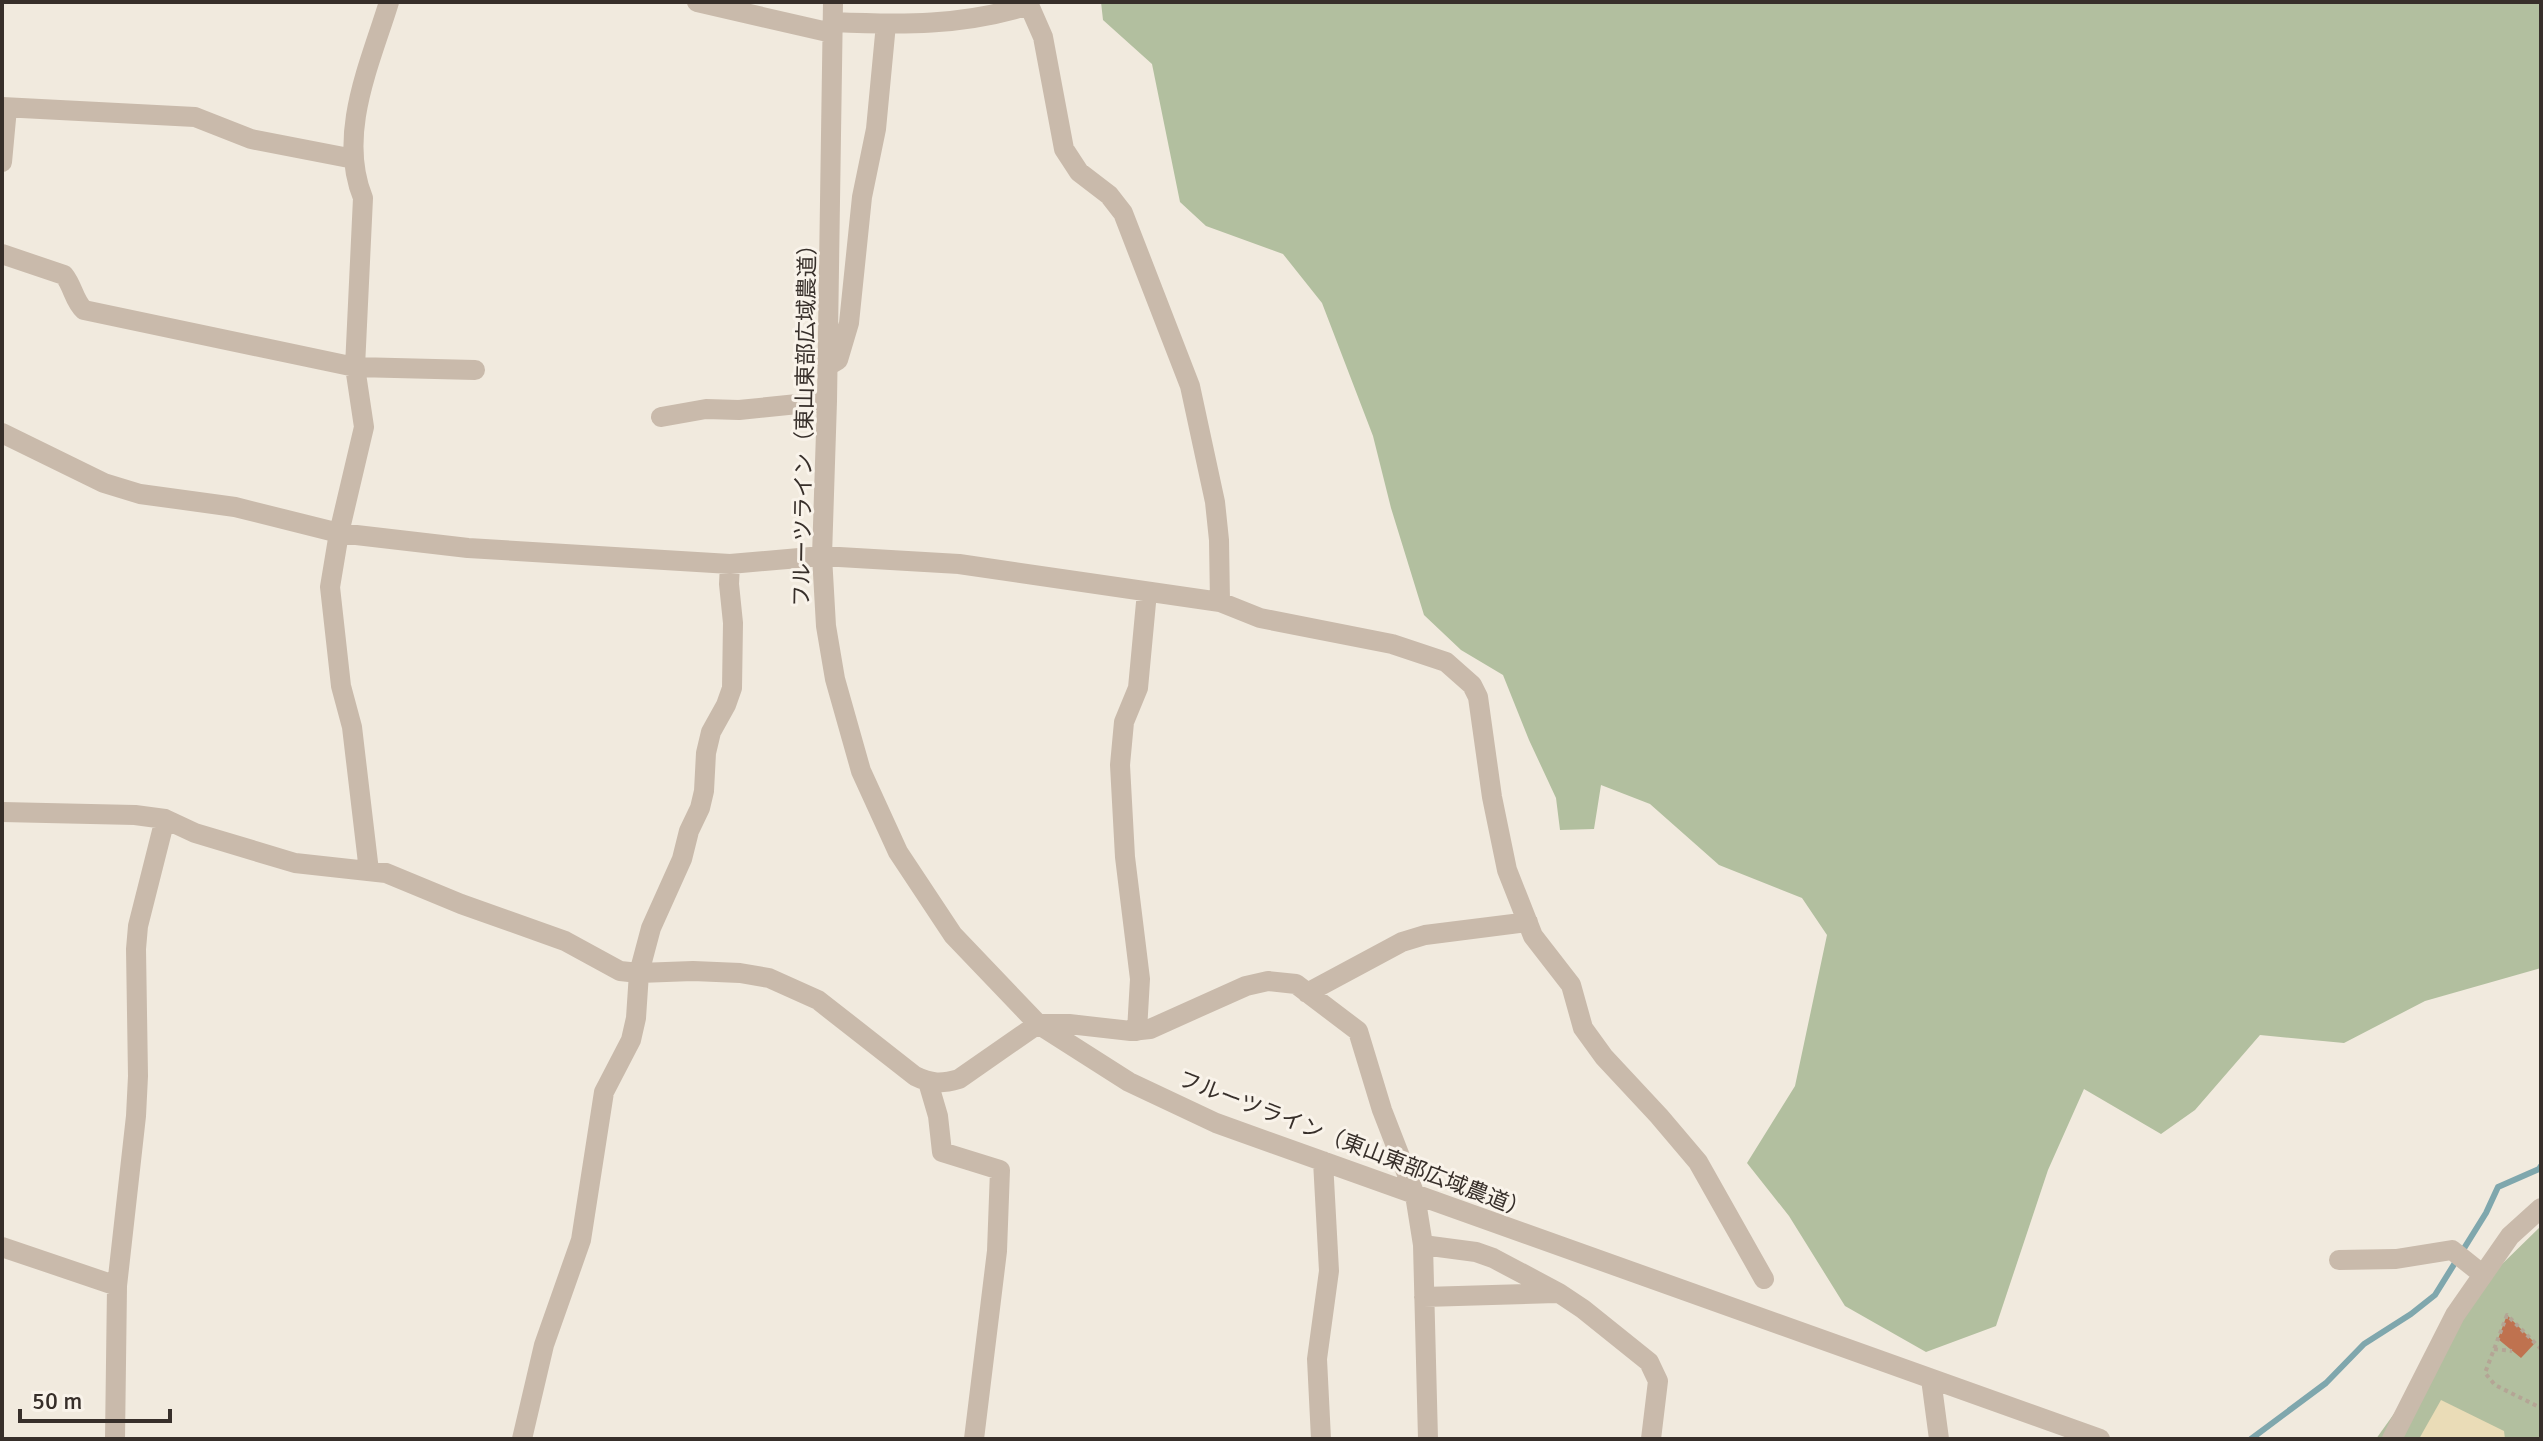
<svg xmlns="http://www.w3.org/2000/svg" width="2543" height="1441" font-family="Signika,'Noto Sans JP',sans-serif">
  <rect width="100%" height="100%" fill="#f1eade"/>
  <path fill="#b2bf9f" d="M 1101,2 L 2541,2 L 2541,968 L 2425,1001 L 2344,1043 L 2260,1035 L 2195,1110 L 2161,1134 L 2084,1089 L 2048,1170 L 1996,1326 L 1926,1352 L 1845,1306 L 1789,1216 L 1747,1163 L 1795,1086 L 1827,935 L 1802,898 L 1719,865 L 1650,804 L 1601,785 L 1594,829 L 1560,830 L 1556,798 L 1529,740 L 1503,675 L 1461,650 L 1424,615 L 1391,508 L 1373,436 L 1322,303 L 1283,254 L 1206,226 L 1180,202 L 1152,64 L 1103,20 Z
    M 2541,1226 L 2541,1439 L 2376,1439 L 2497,1269 Z"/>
  <path fill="#eadcb7" d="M 2441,1400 L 2504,1431 L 2505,1439 L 2419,1439 Z"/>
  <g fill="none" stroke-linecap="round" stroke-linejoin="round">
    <path stroke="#7fa7ad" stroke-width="6" d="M 2251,1439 L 2326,1383 L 2364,1344 L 2411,1314 L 2435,1295 L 2486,1213 L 2498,1187 L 2539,1169 L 2541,1166"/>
  </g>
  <path fill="#bf724f" d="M 2507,1315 L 2535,1343 L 2521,1358 L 2498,1339 Z"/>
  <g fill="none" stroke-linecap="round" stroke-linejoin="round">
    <path stroke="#b4a595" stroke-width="4" stroke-dasharray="4 4" stroke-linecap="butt" d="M 2494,1349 L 2512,1351
      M 2541,1349 L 2507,1315 L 2485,1373 L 2495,1385 L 2541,1408"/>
    <path stroke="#c9baab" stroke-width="20" d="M 697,2 L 832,33
      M 833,2 L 827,401 L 822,556 L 826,626 L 835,679 L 861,771 L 898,852 L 953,935 L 1038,1024 L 1129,1082 L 1216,1123 L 2100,1439
      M 2,107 L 195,117 L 251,139 L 354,159
      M 2,162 L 7,108
      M 2,254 L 64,275 C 73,286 74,301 84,310 L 355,367 L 475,370
      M 828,366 L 838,360 L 849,323 L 862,197 L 876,129 L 886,24
      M 661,417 L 706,409 L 739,410 L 827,401
      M 2,433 L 104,483 L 140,494 L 235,507 L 339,533 L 468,548 L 730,564 L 822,556 L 959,564 L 1220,602 L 1219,540 L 1215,502 L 1190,386 L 1123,213 L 1109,195 L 1079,172 L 1064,149 L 1043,37 L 1029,5 C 962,26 902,25 833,22
      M 1220,602 L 1260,618 L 1392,644 L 1446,662 L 1472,685 L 1478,697 L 1492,797 L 1507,870 L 1533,936 L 1571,985 L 1583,1028 L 1604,1057 L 1659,1116 L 1698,1162 L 1764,1279
      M 2,812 L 135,815 L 165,819 L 195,833 L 295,863 L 386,873 L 461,904 L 565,941 L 620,971 L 639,973 L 693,971 L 740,973 L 769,978 L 818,1000 L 915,1076 C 931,1084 942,1084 959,1079 L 1038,1024 L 1069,1024 L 1131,1031 L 1150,1029 L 1246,986 L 1268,981 L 1296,984 L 1358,1031 L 1382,1110 L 1415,1195 L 1423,1245 L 1428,1439
      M 369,871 L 352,727 L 341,686 L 330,587 L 339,533 L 364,427 L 355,367 L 363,198 C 337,134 370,64 389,2
      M 1307,993 L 1402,942 L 1425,935 L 1528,922
      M 1137,1031 L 1140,979 L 1125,857 L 1120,765 L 1124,722 L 1138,688 L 1147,592
      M 928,1082 L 938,1116 L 942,1152 L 1000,1170 L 997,1251 L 974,1439
      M 1423,1245 L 1476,1252 L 1493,1258 L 1559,1293 L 1583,1309 L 1649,1362 L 1658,1381 L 1651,1439
      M 2,1247 L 117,1286
      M 2339,1260 L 2396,1259 L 2452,1250 L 2482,1274
      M 1424,1297 L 1556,1293
      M 1931,1379 L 1939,1439
      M 115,1439 L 117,1286 L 136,1116 L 138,1076 L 136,949 L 138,926 L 165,819
      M 522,1439 L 544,1345 L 581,1240 L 604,1092 L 631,1040 L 636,1018 L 639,973 L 651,928 L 682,859 L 689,831 L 700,808 L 704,791 L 706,753 L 711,732 L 726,705 L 732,688 L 733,623 L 729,584 L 730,564
      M 1321,1439 L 1317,1359 L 1329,1271 L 1323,1161
      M 2392,1439 L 2455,1315 L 2510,1236 L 2541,1208"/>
  </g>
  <g text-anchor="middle" stroke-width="6" stroke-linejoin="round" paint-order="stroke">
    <g font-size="22" fill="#372f2a" stroke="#f9f3ea">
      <text transform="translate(804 420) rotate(-89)" y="8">フルーツライン（東山東部広域農道）</text>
      <text transform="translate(1354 1144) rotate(21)" y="8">フルーツライン（東山東部広域農道）</text>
    </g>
  </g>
  <rect width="2543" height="1441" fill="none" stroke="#372f2a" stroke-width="8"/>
  <path d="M20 1409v12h150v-12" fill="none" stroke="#372f2a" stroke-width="4"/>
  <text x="32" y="1409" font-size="24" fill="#372f2a" stroke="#f9f3ea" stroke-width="6" paint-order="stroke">50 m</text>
</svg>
